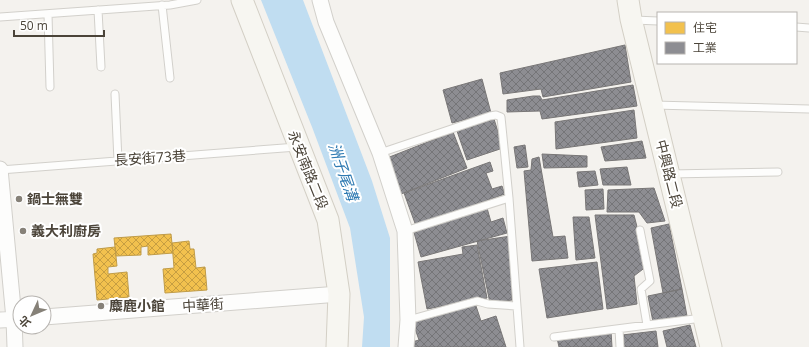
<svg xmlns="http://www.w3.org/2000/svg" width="809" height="347" font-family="'Open Sans','Noto Sans TC',sans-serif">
  <defs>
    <pattern id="homes-cross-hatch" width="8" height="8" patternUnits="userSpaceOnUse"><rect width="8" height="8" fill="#f2c14e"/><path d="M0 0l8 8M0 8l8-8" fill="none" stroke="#c69e42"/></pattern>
    <pattern id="industry-cross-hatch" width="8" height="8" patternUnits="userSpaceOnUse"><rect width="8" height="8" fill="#8d8d92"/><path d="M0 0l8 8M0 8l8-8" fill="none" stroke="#757578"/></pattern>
  </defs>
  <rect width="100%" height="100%" fill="#f4f2ee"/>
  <path fill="#c0ddf1" d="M 261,0 L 303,0 L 372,181 L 390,238 L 390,347 L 362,347 L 364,317 L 350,228 L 312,127 Z"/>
  <path fill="url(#homes-cross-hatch)" stroke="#c09c48" d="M 171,234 L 173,253 L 148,255 L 148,246 L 141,247 L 141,255 L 116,256 L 114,238 Z
    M 189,241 L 190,249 L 194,249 L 196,268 L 205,267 L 207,290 L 165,293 L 163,269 L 174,268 L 172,243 Z
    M 115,247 L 117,266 L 108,267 L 108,274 L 127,272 L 129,297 L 97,300 L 93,254 L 97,253 L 97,249 Z"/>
  <path fill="url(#industry-cross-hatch)" stroke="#797777" d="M 625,45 L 631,82 L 543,97 L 541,89 L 503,94 L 500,73 Z
    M 482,79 L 491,113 L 452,123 L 443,90 Z
    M 633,85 L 637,106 L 542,119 L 540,111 L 507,112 L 507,100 L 533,96 L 540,96 L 542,100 Z
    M 634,110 L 637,138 L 556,149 L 555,122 Z
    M 494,119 L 503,148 L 467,160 L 457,131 Z
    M 453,132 L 467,168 L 401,194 L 387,158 Z
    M 642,141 L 646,158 L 605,161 L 601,147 Z
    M 525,145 L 528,167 L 517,168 L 514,147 Z
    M 542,154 L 587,156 L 587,167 L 544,168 Z
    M 539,157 L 553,237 L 565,236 L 568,258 L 532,261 L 524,171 L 531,170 L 532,159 Z
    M 490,162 L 493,171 L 486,173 L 492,189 L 502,186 L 505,194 L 416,226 L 404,193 Z
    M 627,167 L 631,185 L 603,185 L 600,169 Z
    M 595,171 L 598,185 L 579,187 L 577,172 Z
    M 654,188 L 665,221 L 647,223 L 639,212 L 607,212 L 608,190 Z
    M 603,189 L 604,209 L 586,210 L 585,190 Z
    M 487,208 L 491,222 L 503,218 L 507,233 L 421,257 L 413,229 Z
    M 595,215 L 634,215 L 647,266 L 634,276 L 637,304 L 607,309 Z
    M 573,217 L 589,217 L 595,258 L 576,260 Z
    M 669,224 L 682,289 L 663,293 L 651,228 Z
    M 511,236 L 512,300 L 490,303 L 477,241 Z
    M 477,245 L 487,298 L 427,309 L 418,262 L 463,254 L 462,247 Z
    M 597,262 L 603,309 L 547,318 L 539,269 Z
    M 682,289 L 687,316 L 653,322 L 648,296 Z
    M 475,303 L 481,321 L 496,316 L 506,347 L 414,347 L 412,342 L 419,340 L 413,323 Z
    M 690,325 L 696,347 L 667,347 L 663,331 Z
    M 611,331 L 612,347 L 559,347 L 557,338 Z
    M 656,331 L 658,347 L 624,347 L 622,335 Z"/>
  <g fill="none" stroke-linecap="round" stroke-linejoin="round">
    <g stroke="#d2d0cb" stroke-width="9">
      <path id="lane" d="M 162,5 L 170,78
        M 98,10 L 101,67
        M 48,14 L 50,87
        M 0,17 L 170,5 L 197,0
        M 634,20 L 658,21
        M 796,27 L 809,28
        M 115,94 L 118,161
        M 653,105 L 809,109
        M 380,153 L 490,116 L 496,115 L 501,117 L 509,198 L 520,347
        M 0,170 L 297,147
        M 670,174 L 778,172
        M 640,230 L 650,281 L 641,289 L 647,325
        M 405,231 L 509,198
        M 408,320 L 477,301 L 488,304 L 516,306
        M 619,329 L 620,347
        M 554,337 L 702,318"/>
    </g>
    <g stroke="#d2d0cb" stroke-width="17">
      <path id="street" d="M 320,0 L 326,22 L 380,153 L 405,231 L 408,320 L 406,347
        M 0,169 L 14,319 L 15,347
        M 44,317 L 339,294
        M 0,320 L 20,319"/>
    </g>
    <g stroke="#d3cfc5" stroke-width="23">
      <path id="secondary" d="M 242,0 L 328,220 L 339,294 L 337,347
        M 628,0 L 631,19 L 711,347"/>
    </g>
    <use href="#lane" stroke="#fdfdfc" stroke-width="7"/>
    <use href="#street" stroke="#fdfdfc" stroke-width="15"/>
    <use href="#secondary" stroke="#f7f6f1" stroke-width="21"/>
  </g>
  <g fill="#868178" stroke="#fff" stroke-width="1.5">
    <circle cx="19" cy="199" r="4"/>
    <circle cx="23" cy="231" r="4"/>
    <circle cx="101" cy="306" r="4"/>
  </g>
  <g text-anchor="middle" stroke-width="4" stroke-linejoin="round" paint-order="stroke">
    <g font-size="14" fill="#4b4439" stroke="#fff">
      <text transform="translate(150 158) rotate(-4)" y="5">長安街73巷</text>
      <text transform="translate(308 170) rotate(68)" y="5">永安南路二段</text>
      <text transform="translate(669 174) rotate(76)" y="5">中興路二段</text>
      <text transform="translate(203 305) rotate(-4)" y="5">中華街</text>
    </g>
    <g font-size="14" font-weight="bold" fill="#4b4439" stroke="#fff" text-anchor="start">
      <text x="27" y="204">鍋士無雙</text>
      <text x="31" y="236">義大利廚房</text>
      <text x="109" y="311">麋鹿小館</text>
    </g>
    <g font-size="15" font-style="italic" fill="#2e7ab2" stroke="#fff">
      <text transform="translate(343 172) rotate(71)" y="5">洲子尾溝</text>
    </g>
  </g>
  <rect x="657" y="12" width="140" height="52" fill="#ffffff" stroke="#b7b4b0"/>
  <rect x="665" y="22" width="20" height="12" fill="#f2c14e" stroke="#b7b4b0"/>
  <text x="693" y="32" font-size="12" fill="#4b4439">住宅</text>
  <rect x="665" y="42" width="20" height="12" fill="#8d8d92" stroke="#b7b4b0"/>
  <text x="693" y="52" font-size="12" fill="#4b4439">工業</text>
  <g transform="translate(32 315) rotate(226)"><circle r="19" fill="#ffffff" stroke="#b7b4b0"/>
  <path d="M0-3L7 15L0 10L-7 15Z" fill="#868178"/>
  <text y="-6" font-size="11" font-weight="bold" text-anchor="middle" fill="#4b4439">北</text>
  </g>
  <path d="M14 30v6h90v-6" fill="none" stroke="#4b4439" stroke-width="2"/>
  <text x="20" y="30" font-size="12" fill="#4b4439" stroke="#ffffff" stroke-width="3" paint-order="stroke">50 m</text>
</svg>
